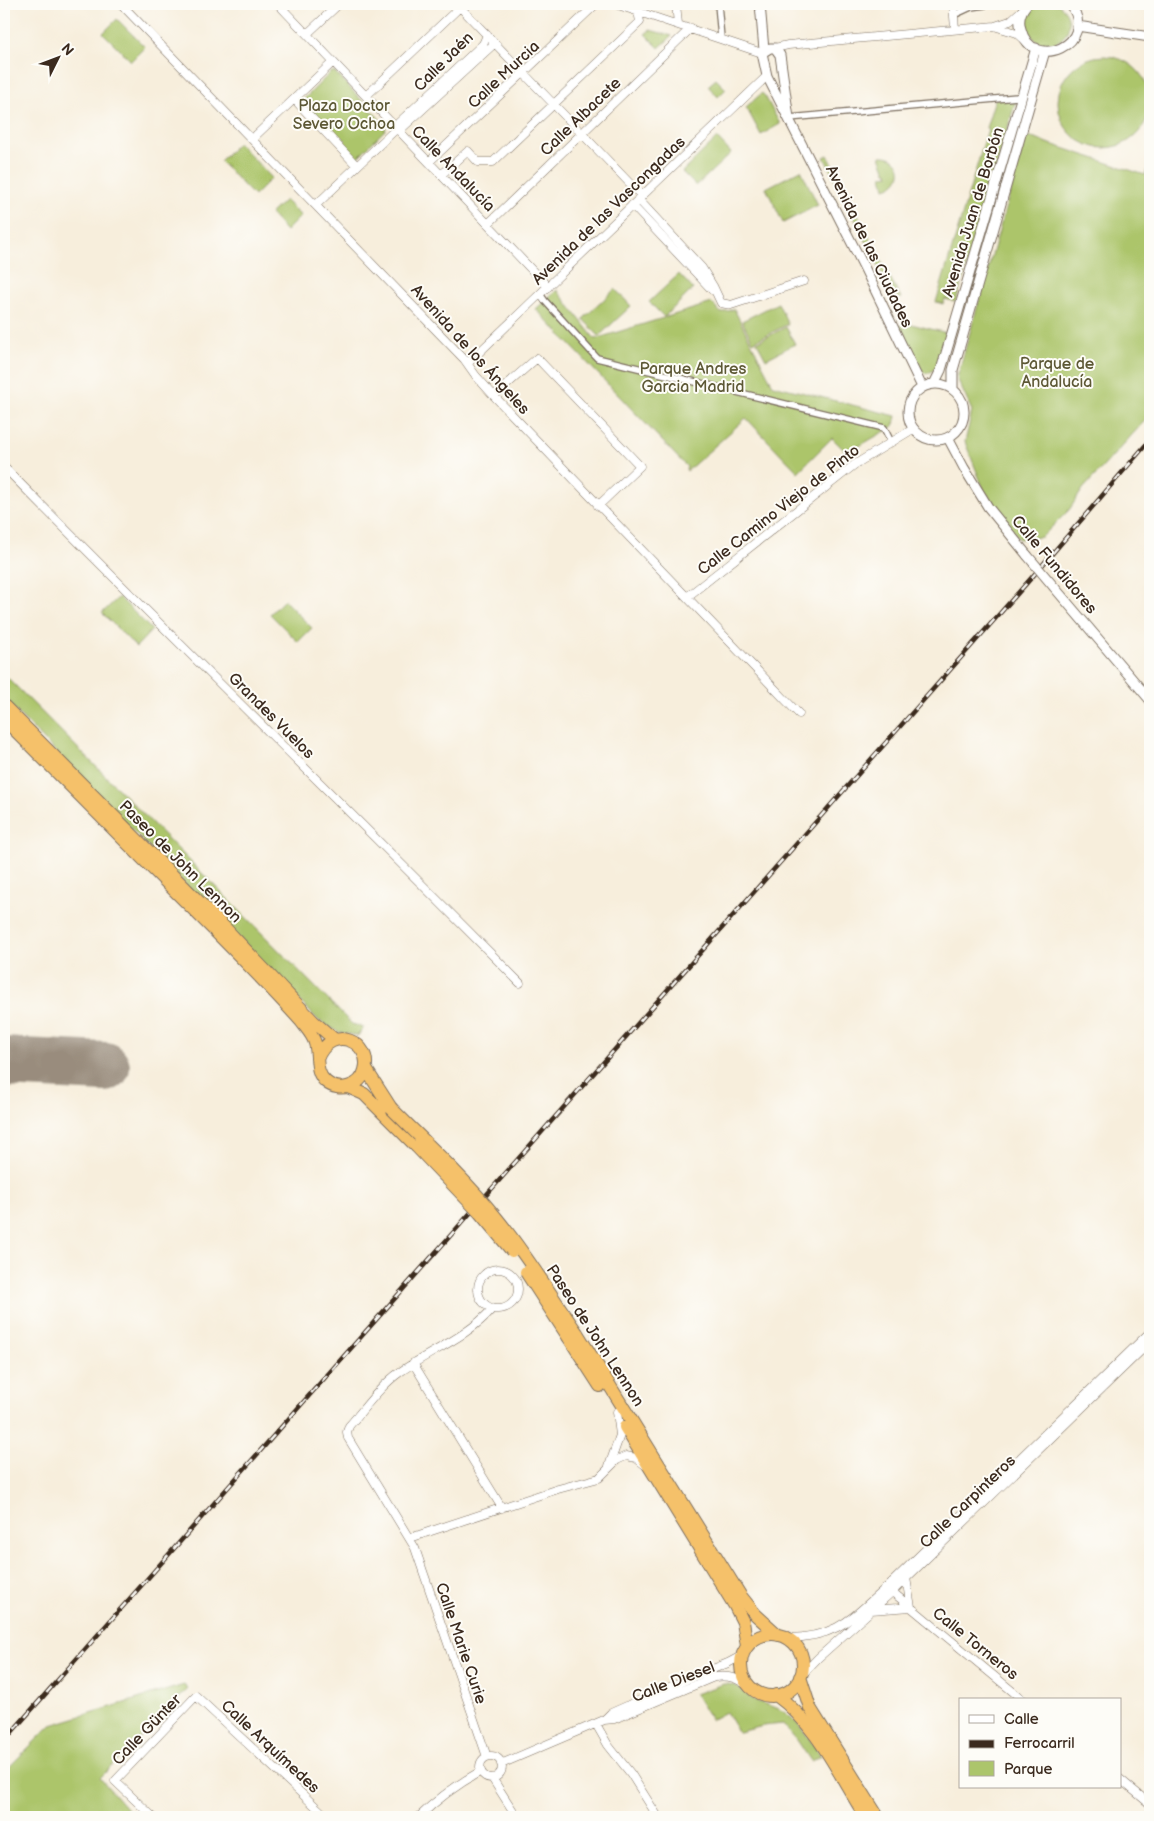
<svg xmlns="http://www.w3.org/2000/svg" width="1154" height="1821" font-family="'Balsamiq Sans',sans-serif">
  <rect width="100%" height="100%" fill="#fdfcf7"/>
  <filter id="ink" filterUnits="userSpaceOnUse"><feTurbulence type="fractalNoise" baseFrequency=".02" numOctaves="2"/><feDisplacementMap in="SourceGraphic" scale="10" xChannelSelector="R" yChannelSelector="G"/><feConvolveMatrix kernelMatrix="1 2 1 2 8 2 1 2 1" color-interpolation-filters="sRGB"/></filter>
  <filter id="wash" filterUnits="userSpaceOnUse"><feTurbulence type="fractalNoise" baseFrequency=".0096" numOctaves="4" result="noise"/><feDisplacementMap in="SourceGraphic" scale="20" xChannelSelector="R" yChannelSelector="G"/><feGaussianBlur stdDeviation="1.12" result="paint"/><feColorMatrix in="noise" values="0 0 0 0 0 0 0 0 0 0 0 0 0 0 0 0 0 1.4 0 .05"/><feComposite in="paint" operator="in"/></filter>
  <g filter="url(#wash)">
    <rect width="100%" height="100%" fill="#f7eedc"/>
    <path fill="#acc56b" stroke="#747844" d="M1027 23a21 21 0 1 1 42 0a21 21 0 1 1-42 0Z
      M 117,19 L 145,47 L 131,61 L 103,33 Z
      M 650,30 L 672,36 L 659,48 L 645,34 Z
      M1058 102a46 46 0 1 1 92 0a46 46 0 1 1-92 0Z
      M 331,72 L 335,72 L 386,126 L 385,130 L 357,158 L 354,157 L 301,102 Z
      M 716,79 L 726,89 L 718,97 L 708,86 Z
      M 762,93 L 765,96 L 780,124 L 761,135 L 746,107 Z
      M 1017,97 L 956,302 L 945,299 L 943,304 L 936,302 L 988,129 L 986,128 L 995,99 Z
      M 1026,136 L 1145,175 L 1150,163 L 1150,415 L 1083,489 L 1069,510 L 1042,537 L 1019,539 L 984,490 L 965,442 L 972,411 L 957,378 Z
      M 717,138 L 731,153 L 696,186 L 682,172 Z
      M 238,143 L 272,178 L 254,196 L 220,161 Z
      M 828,155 L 874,247 L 870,249 L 824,157 Z
      M 880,156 C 904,154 908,182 885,188 L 882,176 L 889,175 L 888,172 L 886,172 Z
      M 801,170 L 818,205 L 783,223 L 766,188 Z
      M 285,200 L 301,216 L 286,231 L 270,214 Z
      M 879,257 L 901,298 L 894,298 L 875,259 Z
      M 679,274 L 693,289 L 664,317 L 649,302 Z
      M 615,289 L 631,306 L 599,336 L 583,319 Z
      M 557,290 L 595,339 L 712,303 L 721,313 L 734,309 L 773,385 L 896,416 L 894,426 L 847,453 L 832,438 L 798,472 L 746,418 L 687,471 L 686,469 L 687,467 L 536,309 Z
      M 778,303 L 788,324 L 753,342 L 742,321 Z
      M 907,323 L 947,333 L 937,368 L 929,373 L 925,373 L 917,366 L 898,327 Z
      M 786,327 L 795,344 L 766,359 L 757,342 Z
      M 119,597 L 152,630 L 136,647 L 102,613 Z
      M 284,600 L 312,628 L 298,642 L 270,614 Z
      M 4,674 L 352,1024 L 363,1027 L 358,1036 L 338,1032 L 318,1020 L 4,699 Z
      M 723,1684 C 742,1684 739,1691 753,1699 C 761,1704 771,1705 779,1709 C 797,1718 810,1740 821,1756 L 811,1761 L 797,1740 L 783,1724 L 763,1726 L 740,1732 L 738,1732 L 726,1712 L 711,1720 L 695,1694 Z
      M 184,1685 L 188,1689 L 100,1778 L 134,1817 L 4,1817 L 4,1772 L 51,1725 Z"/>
    <path fill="#49b9c0" stroke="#42726f" d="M 1150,248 L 1150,272 C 1141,265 1141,255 1150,248 Z"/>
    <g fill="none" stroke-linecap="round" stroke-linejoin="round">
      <path stroke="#998c7d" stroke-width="50" d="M 4,1062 L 105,1067"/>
    </g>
  </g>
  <g filter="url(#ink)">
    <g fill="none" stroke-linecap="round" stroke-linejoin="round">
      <g stroke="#7d6f60" stroke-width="8">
        <path id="pedestrian" d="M 718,4 L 721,38
          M 958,13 L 971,7 L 992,4
          M 789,118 L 1017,97 L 1023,94
          M 540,294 L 545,301 L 597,358 L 884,428 L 891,442"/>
      </g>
      <g stroke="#7d6f60" stroke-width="9">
        <path id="minor" d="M 121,4 L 464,359 L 476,376 L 494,396 L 799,714
          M 278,4 L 548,287
          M 615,4 L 762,53
          M 676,4 L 678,24
          M 953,4 L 955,29
          M 460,7 L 642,196
          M 997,27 L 1017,33 L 1026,41
          M 307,34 L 339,4
          M 775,48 L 788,45 L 995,26 L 1010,21 L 1021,11
          M 366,96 L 462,5
          M 294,99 L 357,166
          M 394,127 L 483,44 L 487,35
          M 399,131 L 495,43
          M 252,139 L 333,62
          M 429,162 L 594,6 L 594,4
          M 441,175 L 468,151 L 478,162 L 493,162 L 640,22 L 638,11
          M 638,199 L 702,268 L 713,286 L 721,303 L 731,305 L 804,281
          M 316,205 L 396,129
          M 632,205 L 712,290
          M 488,224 L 691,28
          M 468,363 L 767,76
          M 494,396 L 537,358 L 640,466 L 598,506
          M 4,467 C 174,640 349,810 520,983
          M 687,597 L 854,465 L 913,429
          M478 1289a20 20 0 1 1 40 0a20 20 0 1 1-40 0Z
          M 413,1363 L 502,1508
          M 609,1466 L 620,1435 L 617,1412
          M 410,1538 L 558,1489 L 599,1478 L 617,1460 L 626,1456 L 636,1458 L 645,1465
          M 890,1590 L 1023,1700
          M 871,1610 L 911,1607 L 906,1578
          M 788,1638 C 839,1637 851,1618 887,1587 L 1150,1332
          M 800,1677 L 818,1658 L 892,1592 L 1150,1342
          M 604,1720 L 614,1719 L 714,1677 C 731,1675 736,1678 751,1687
          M 596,1724 L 608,1745 L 631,1774 L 658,1817
          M480 1767a11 11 0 1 1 22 0a11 11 0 1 1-22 0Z
          M 487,1757 L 415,1548 L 348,1438 L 347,1432 L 349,1426 C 365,1408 380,1386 400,1372 C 430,1351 468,1337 492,1309
          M 501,1764 L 590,1726 L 604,1720 L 611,1713 L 690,1678 L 728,1663 L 743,1655
          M 492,1778 L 517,1817
          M 1120,1779 L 1150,1804
          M 153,1817 L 115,1781 L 196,1696 L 327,1817
          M 419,1817 C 438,1798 458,1784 481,1771"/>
      </g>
      <g stroke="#7d6f60" stroke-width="11">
        <path id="tertiary" d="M 760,4 L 764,50
          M 1027,4 C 1021,11 1018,20 1021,29 C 1032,74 1100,43 1070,4
          M 1077,26 L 1150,37
          M 789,118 L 780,55 L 775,48 L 770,48 L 762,53 L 767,76 L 865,269 L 922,387
          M908 412a28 28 0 1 1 56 0a28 28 0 1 1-56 0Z
          M 934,384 L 941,370 L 1036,48
          M 953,389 L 953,370 L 1045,51
          M 948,438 L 964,468 L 988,507 L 1027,555
          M 1054,587 L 1150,700"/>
      </g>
      <g stroke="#7d6f60" stroke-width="14">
        <path id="trunk" d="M 4,706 L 224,927 L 313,1021 L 335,1040
          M 4,719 C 59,775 114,830 169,885 C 214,930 259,974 301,1021 C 306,1028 313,1035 315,1043 C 319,1056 314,1072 326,1082 C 339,1093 361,1087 365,1070 C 373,1043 332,1022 317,1059
          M 366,1069 L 391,1108
          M 348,1087 L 364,1094 L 416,1146
          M 577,1333 L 740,1595 L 756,1615 L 778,1635
          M 569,1338 L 600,1386
          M 625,1427 L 735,1606 L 743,1622 L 747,1646
          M741 1665a31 31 0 1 1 62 0a31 31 0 1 1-62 0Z
          M 800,1677 L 810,1708 L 878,1817
          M 776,1695 C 818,1725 839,1775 866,1817"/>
      </g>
      <use href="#pedestrian" stroke="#fff" stroke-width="5.5"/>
      <use href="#minor" stroke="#fff" stroke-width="8"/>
      <use href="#tertiary" stroke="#fff" stroke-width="9"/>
      <use href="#trunk" stroke="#f5c16b" stroke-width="12"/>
      <g stroke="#3b2a1e" stroke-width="4.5">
        <path id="rail" d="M 4,1741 L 1033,576 L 1150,440"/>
      </g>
      <use href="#rail" stroke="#fdfcf7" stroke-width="2.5" stroke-dasharray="8" stroke-linecap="butt"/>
      <g stroke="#7d6f60" stroke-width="11" stroke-linecap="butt">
        <path id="tertiary-bridge" d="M 1027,555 L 1054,587"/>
      </g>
      <g stroke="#7d6f60" stroke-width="14" stroke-linecap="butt">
        <path id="trunk-bridge" d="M 391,1108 C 426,1143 463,1177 494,1215 C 525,1252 550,1294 577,1333
          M 416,1146 L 480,1213 L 512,1251
          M 526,1272 L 569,1338"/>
      </g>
      <use href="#tertiary-bridge" stroke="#fff" stroke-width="9"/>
      <use href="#trunk-bridge" stroke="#f5c16b" stroke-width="12"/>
    </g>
  </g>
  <g text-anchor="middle" stroke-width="4" stroke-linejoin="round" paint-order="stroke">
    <g font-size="16" fill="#3b2a1e" stroke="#fdfcf7">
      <text transform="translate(443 61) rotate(-45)" y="6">Calle Jaén</text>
      <text transform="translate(503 74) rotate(-43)" y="6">Calle Murcia</text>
      <text transform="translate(580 116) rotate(-44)" y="6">Calle Albacete</text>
      <text transform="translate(454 168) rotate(46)" y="6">Calle Andalucía</text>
      <text transform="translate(608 210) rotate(-44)" y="6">Avenida de las Vascongadas</text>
      <text transform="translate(972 212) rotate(-73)" y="6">Avenida Juan de Borbón</text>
      <text transform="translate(870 246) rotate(64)" y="6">Avenida de las Ciudades</text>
      <text transform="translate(471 349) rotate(48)" y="6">Avenida de los Ángeles</text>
      <text transform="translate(778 509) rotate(-38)" y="6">Calle Camino Viejo de Pinto</text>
      <text transform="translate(1055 564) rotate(50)" y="6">Calle Fundidores</text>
      <text transform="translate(272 715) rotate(45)" y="6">Grandes Vuelos</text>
      <text transform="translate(181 861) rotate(45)" y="6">Paseo de John Lennon</text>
      <text transform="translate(596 1335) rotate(57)" y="6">Paseo de John Lennon</text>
      <text transform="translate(967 1501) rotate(-44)" y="6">Calle Carpinteros</text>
      <text transform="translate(462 1643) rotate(71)" y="6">Calle Marie Curie</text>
      <text transform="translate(976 1643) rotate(39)" y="6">Calle Torneros</text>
      <text transform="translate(673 1681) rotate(-21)" y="6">Calle Diesel</text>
      <text transform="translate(146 1729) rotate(-46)" y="6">Calle Günter</text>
      <text transform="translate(271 1746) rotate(43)" y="6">Calle Arquímedes</text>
    </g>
    <g font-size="16" fill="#5d5835" stroke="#fdfcf7">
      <text x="344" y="111">Plaza Doctor<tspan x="344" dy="18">Severo Ochoa</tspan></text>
      <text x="1057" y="369">Parque de<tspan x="1057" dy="18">Andalucía</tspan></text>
      <text x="693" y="374">Parque Andres<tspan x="693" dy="18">Garcia Madrid</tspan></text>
    </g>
  </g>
  <rect width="1154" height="1821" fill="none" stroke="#fdfcf7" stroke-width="20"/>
  <rect x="959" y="1698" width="162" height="90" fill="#fdfcf7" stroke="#afa8a0"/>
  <rect x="969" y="1715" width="25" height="8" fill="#ffffff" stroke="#afa8a0"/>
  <text x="1004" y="1724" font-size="15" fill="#3b2a1e">Calle</text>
  <rect x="969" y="1740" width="25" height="8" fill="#3b2a1e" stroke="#afa8a0"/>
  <text x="1004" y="1748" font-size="15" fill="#3b2a1e">Ferrocarril</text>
  <rect x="969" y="1761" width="25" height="15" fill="#acc56b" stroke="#afa8a0"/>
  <text x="1004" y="1774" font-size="15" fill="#3b2a1e">Parque</text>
  <g transform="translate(58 58) rotate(48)" stroke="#fdfcf7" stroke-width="4" paint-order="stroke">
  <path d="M0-4L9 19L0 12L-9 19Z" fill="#3b2a1e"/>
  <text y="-8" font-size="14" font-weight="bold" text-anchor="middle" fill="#3b2a1e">N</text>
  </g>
</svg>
